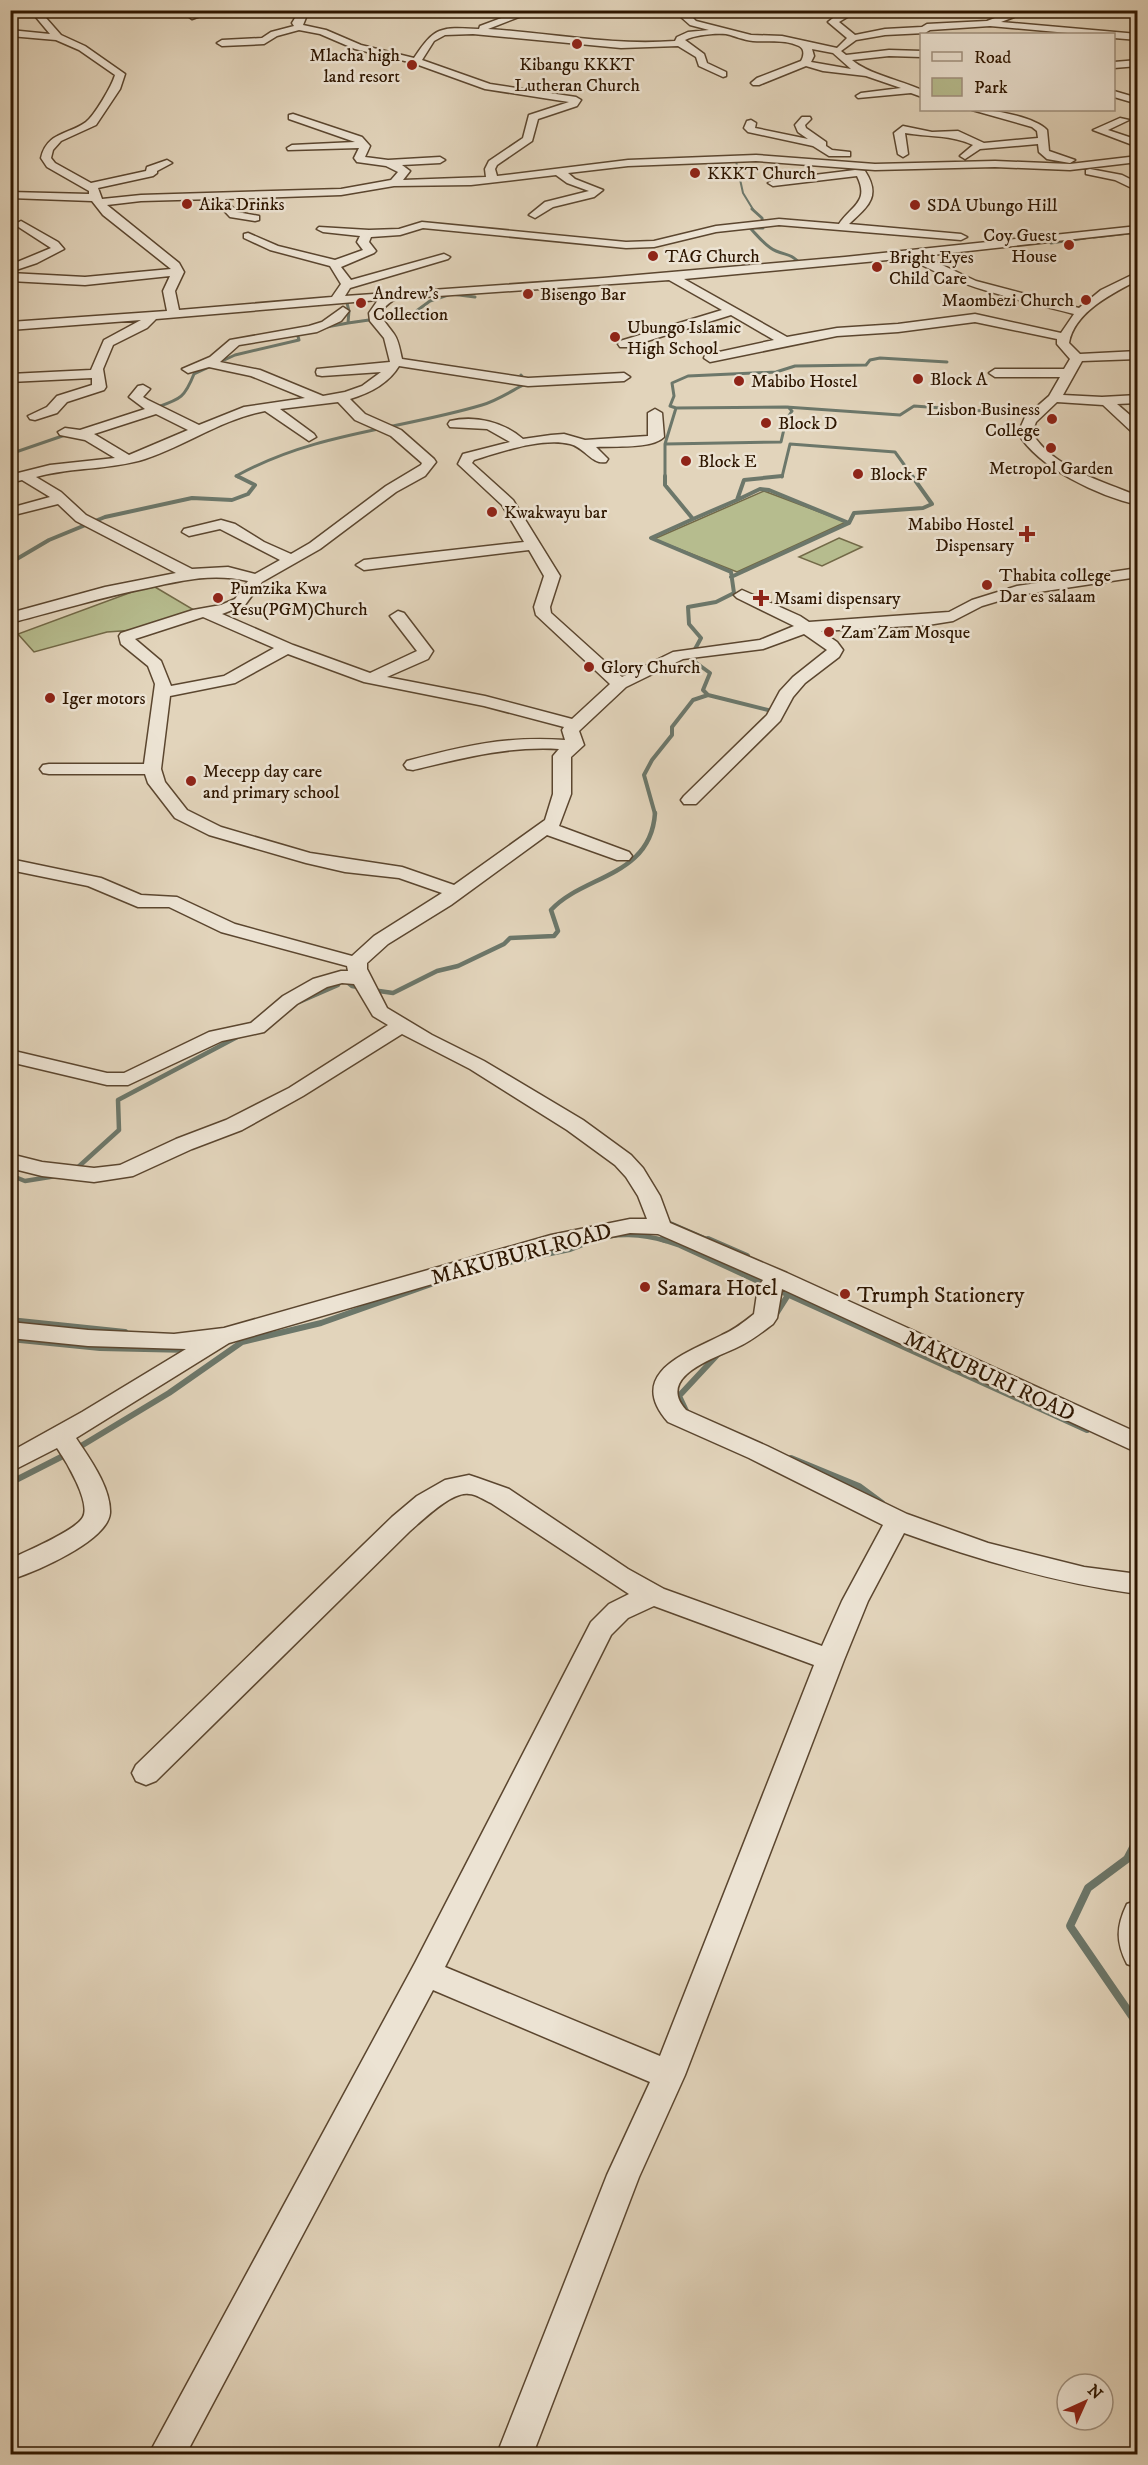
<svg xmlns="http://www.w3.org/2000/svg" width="1148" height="2465" font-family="'IM FELL DW Pica',serif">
  <rect width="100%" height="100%" fill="#e2d4bb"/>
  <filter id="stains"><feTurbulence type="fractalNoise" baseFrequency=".00333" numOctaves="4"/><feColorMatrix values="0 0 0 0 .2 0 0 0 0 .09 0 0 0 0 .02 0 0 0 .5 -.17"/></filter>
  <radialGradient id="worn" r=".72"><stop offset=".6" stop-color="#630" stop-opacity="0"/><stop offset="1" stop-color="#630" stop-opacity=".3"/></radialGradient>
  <path fill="#b6bc8e" stroke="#726947" stroke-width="1.5" d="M 764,491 L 846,522 L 737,572 L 654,539 Z
    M 839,538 L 862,547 L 822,566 L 799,557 Z
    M 155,587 L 194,610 L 135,630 L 107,632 L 34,652 L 18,634 L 140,589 Z"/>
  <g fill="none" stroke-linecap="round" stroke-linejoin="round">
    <path stroke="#6c776a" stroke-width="2" d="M 736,161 L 743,193 L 754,211"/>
    <path stroke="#6c776a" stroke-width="3" d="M 752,209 L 762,218 L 763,228 L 750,228 C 757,235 766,247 776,251 C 789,256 789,253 801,264
      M 1094,237 L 1138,232
      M 1051,243 L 1085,238
      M 385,318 L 415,312 L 430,301 L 451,294 L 475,297
      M 348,323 L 369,320
      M 321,328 L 348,323 L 349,311 L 346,299
      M 788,407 L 792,411 L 788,417
      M 155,408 C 180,399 184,399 194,374 L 235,355 L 299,340 L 297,333 L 300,333
      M 676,408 L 786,407 L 900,415 L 914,406 L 983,411
      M 665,444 L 781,442 L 784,429
      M 10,454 L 71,433
      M 238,477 L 236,476 C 316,432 398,430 482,405 C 496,401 510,392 523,385 L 526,382 L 521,375
      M 665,477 L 665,444 L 676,408 L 670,406 L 674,396 L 672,383 L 688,376 L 776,372 L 795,366 L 866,365 L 870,360 L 880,358 L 947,362
      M 782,477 L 790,444 L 895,452 L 913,477"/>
    <path stroke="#6c776a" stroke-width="4" d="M 665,476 L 665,485 L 693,519 L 651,538 L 731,572 L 734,593 L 716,602 L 688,607 L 689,624 L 701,638 L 694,651 L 695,662 L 710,673 L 703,690 L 708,695
      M 737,500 L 760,489 L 769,490 L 849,523
      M 693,519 L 737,500 L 744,480 L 782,476
      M 10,563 L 49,540 L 105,517 L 192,498 L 232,500 L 248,494 L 255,485 L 237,476
      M 731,577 L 849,523 L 854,513 L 923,508 L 932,504 L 912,476
      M 655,814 L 644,775 L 652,760 L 672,735 L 672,727 L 693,700 L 708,695 L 776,712"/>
    <path stroke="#6c776a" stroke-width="4.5" d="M 372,990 L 393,993 L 437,971 L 458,966 L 504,944 L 510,938 L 554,936 L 558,931 L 551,910 C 583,875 651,877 655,813
      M 299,1002 L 338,985 L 341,977 L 352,986 L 363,988
      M 76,1169 L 119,1130 L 118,1100 L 239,1036
      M 10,1175 L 25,1181 L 56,1176
      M 665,1221 L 711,1241
      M 592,1241 C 615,1232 643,1234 666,1241"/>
    <path stroke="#6c776a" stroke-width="6" d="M 662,1239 L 680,1245 L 767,1285
      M 708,1239 L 747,1256
      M 776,1289 L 1087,1430
      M 776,1314 L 788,1295
      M 10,1320 L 125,1332
      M 10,1339 L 100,1348 L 190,1350
      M 687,1413 L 679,1396 L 719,1353
      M 76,1449 L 169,1393 L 242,1342 L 321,1323 L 434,1283 L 517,1260 L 570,1249 L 596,1239
      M 791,1458 L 859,1486 L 882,1503
      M 10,1483 L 67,1454"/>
    <path stroke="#6c776a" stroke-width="8" d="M 1138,1838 L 1127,1859 L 1088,1888 L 1070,1926 L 1138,2025"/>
    <g stroke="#5b462f" stroke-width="3">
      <path id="minor" d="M 30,10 L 39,10 L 61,35 L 85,46 L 125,74 L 120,89 L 96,125 L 61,141 L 53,150 L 51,158 L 55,163 L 91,183 L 146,171 L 147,167 L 167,160 L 172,163 L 157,171 L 157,173 L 153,176 L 98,188 L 102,199 L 141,195 L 341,189 L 391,180 L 398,172 L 386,166 L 357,162 L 354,158 L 359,148 L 288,150 L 287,148 L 292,145 L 355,142 L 289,119 L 289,115 L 293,114 L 362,137 L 370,146 L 365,157 L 388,160 L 440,157 L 445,160 L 440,163 L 402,165 L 410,171 L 403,180 L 486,177 L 485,169 L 489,161 L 523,138 L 529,115 L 569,102 L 485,89 L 413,63 L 355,49 L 320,34 L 299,30 L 277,36 L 264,44 L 222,46 L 217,43 L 222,40 L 262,38 L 271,32 L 294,26 L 292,23 L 300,10 L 309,10 L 303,25 L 326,30 L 361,45 L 414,58 C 435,26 441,27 479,29 L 480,26 L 523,10 L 537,10 L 488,29 C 551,33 612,46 675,41 L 677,37 L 688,32 L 709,30 L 690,25 L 673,10 L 685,10 L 696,21 L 751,35 L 782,36 L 837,48 L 847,38 L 828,22 L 841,12 L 859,10 L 839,22 L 855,35 L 885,29 L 922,27 L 927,24 L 987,21 L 1011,12 L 1014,13 L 1014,17 L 1001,22 L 1138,34 L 1138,40 L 1114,38 L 1114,34 L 1079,34 L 990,26 L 930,30 L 925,33 L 885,35 L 856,40 L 841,51 L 846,55 L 889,50 L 922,51 L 922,57 L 889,56 L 852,60 C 868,74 900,80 922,90 L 922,97 L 911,93 L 858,98 L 856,96 L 861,93 L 901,88 L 866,76 L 823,71 L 806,66 L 759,85 L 753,85 L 751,83 L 757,78 L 801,61 C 804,56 805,49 799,46 C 785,39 767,42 753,41 C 743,40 735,36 726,34 C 714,33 695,35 685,40 L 704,54 L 707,63 L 726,72 L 726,76 L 723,77 L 699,66 L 696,57 L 678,46 L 621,48 L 473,34 L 445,35 L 434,41 L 422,60 L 490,84 L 576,97 L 581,100 L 577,106 L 538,119 L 532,141 L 497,165 L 495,169 L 497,176 L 628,160 L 756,155 L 875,164 L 995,161 L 1070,164 L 1138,156 L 1138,162 L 1070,170 L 995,167 L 875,170 L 756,161 L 628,166 L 568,173 L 575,179 L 603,190 L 594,197 L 553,207 L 535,218 L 529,215 L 545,202 L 589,191 L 567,183 L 556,175 L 471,185 L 394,186 L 341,195 L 225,199 L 237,212 L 259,216 L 259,220 L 255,221 L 230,217 L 213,199 L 141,201 L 107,205 L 179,263 L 184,272 L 175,291 L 179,310 L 332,297 L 341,284 L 330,266 L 270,250 L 244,238 L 244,234 L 248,233 L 278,246 L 335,260 L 363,250 L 357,242 L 360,236 L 323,232 L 317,229 L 319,227 L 369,230 L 399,229 L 422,222 L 626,242 L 654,241 L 716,226 L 779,219 L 839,224 C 851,206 870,202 857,176 L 773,186 L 768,183 L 773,180 L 855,170 L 865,171 C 882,197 867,207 849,224 L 961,234 L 967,237 L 961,240 L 779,225 L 716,232 L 654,247 L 626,248 L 423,228 L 400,235 L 371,237 L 369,242 L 376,251 L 374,253 L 341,267 L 351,280 L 444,254 L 450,257 L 448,259 L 350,288 L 345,296 L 603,278 L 845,257 L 1138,226 L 1138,232 L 923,256 L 976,281 L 1079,308 L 1101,290 L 1138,272 L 1138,280 C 1113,293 1074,312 1069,343 L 1080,354 L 1138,351 L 1138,359 L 1082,361 L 1063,395 L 1102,397 L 1138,395 L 1138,403 L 1117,404 L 1138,422 L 1138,434 L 1133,433 L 1103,405 L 1057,402 L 1036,422 L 1032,433 C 1053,468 1102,481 1138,496 L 1138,505 C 1099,496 1038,468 1018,433 L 1025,417 L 1049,396 L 1060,377 L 995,377 L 989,373 L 995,369 L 1064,369 L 1070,359 L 1057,344 L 1057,339 L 975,322 L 898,332 L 837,336 L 710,362 L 704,358 L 705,355 L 774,340 L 731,315 L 628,347 L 620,347 L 618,344 L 620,341 L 722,310 L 669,280 L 395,299 C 373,314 382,317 394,334 C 399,341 400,351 402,359 L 528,378 L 624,373 L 630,377 L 624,381 L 528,386 L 399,366 C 389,383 370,393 350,399 L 365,414 L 401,430 L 434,459 L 436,462 L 425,476 L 396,492 L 320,549 L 262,582 L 245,605 L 222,614 L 293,645 L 370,673 L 417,651 L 390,616 L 398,611 L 404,613 L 433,651 L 428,659 L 387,677 L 485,696 L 572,719 L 610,684 L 536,615 L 534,607 L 544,576 L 529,550 L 364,570 L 356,565 L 364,560 L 524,542 L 502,505 L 458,464 L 463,454 L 510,442 L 487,429 L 450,427 L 448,424 L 450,421 C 475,415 504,422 523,439 L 551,435 L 564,434 L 585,440 L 648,436 L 648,413 L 655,409 L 662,413 L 664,437 C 653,449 613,446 596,447 L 608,459 L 606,462 C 592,465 584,447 570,444 C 543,437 500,452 474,460 L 472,463 L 513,500 L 560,576 L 550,607 L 551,613 L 622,677 L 673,652 L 760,640 L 794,626 L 737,598 L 734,595 L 742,590 L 800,616 L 809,622 L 949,612 L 972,600 L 1017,586 L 1138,568 L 1138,577 L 1019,595 L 982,606 L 953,621 L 928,625 L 821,631 L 837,642 L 843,650 L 839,657 L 805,683 L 793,697 L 780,721 L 696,804 L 684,804 L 681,800 L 684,796 L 767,715 L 780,691 L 793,677 L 827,650 L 804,634 L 763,649 L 683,659 L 626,687 L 579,731 L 584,745 L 571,757 L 571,794 L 559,826 L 629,852 L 632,856 L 629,860 L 617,860 L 547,835 L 451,905 L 388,944 L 367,963 L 367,969 L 387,1008 L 432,1035 L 484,1061 L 583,1120 L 631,1155 L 643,1168 L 660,1196 L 670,1223 L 787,1273 L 1138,1433 L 1138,1453 L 782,1289 L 777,1318 L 773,1324 C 762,1332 751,1341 738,1347 C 716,1358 655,1376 686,1410 L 767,1446 L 907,1514 L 988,1543 L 1084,1567 L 1138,1574 L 1138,1594 C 1057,1583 981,1561 904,1533 L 868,1601 L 844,1660 L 685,2075 L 639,2177 L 533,2454 L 497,2454 L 607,2175 L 650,2082 L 433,1990 L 186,2454 L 149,2454 L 415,1963 L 591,1622 L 609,1604 L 629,1594 L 491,1503 C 484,1500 476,1494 469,1494 C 452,1491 423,1520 410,1531 L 156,1781 L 146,1785 L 136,1781 L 132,1773 L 136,1765 L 392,1517 L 417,1496 L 445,1480 L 469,1475 L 478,1478 L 509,1489 L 628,1569 L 664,1589 L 822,1646 L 842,1601 L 883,1525 L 749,1458 L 668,1422 C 625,1373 687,1353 722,1335 C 734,1330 744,1322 754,1314 L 758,1287 L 763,1280 L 658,1234 L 630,1233 L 553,1249 L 229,1343 L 76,1438 C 89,1458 111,1487 110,1513 C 108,1541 35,1572 10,1580 L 10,1559 C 25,1552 77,1530 83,1517 C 91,1502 66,1461 57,1448 L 10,1472 L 10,1452 L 82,1412 L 186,1349 L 88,1346 L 10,1338 L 10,1322 L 88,1330 L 174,1334 L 224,1328 L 551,1235 L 630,1219 L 647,1219 L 638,1196 L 626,1177 L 615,1165 L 567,1130 L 470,1069 L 402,1034 L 303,1096 L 242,1130 L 192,1149 L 133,1176 L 94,1182 L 42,1176 L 10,1168 L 10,1154 L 42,1162 L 94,1168 L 120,1165 L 176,1139 L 226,1120 L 289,1088 L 388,1025 L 373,1016 L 354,984 L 342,983 L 327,987 L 297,1004 L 264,1032 L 222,1041 L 128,1085 L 107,1085 L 10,1062 L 10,1050 L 107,1073 L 124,1073 L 209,1032 L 251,1023 L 283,996 L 313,979 L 341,971 L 348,971 L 347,966 L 221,932 L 169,907 L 138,907 L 88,886 L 10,870 L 10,859 L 101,878 L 141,895 L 177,897 L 235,924 L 352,956 L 374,936 L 442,893 L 399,878 L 345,872 L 306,863 L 209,835 L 175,818 L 148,783 L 145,774 L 49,774 L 43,773 L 40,769 L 43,765 L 49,764 L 144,764 L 155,684 L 148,666 L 121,644 L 119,636 L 121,633 L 193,610 L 221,605 L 235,599 L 248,581 C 213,573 183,580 148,588 C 102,597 57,611 10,623 L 10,613 L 105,587 L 176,573 L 76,521 L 58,504 L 10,516 L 10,508 L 50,497 L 22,480 L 10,483 L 10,475 L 50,465 L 115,458 L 85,440 L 60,435 L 58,432 L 65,428 L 80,430 L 145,409 L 129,397 L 138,386 L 143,385 L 150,389 L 143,397 L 148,400 L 199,425 L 244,407 L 305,398 L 251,376 L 209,367 L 188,373 L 182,369 L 210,357 L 230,340 L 309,326 L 322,322 L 343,307 L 349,311 L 341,321 L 317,332 L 239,345 L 220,362 L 260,370 L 323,396 L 345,392 L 362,386 L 381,372 L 322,376 L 317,375 L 316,372 L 317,369 L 390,362 L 384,338 L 370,321 L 369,313 L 378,300 L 156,319 L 147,328 L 113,345 L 103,369 L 106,387 L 104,390 L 67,402 L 57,413 L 35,420 L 30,419 L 28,416 L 47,407 L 57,396 L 92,385 L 92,378 L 10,382 L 10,374 L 91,370 L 104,340 L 141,320 L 10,330 L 10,322 L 167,311 L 163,291 L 170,276 L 85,285 L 10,281 L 10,273 L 85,277 L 171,269 L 103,215 L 92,201 L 10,198 L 10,192 L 89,194 L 89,191 L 47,167 L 41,158 C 47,132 68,135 86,122 C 94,116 112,86 115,75 L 79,50 L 56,40 L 10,36 L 10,30 L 50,34 ZM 812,49 L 833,53 L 851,69 L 811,62 L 814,56 ZM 909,258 C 960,288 1017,299 1074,314 L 1061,333 L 975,314 L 898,324 L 837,328 L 787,337 L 684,279 ZM 338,402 L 355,420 L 391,436 L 422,463 L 421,465 L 386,486 L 310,543 L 291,554 L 264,542 L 235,524 L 221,520 L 184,529 L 182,532 L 189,536 L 220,529 L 280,560 L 255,574 L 228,567 L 192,569 L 86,515 L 61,492 L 36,477 C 72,467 110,470 145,459 C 187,445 222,419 265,411 L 309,441 L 316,437 L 314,434 L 280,409 ZM 156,414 L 188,430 L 129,455 L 94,434 ZM 203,617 L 274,648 L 224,676 L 171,686 L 161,661 L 135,639 ZM 288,654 L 364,682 L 484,706 L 564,727 L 562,730 L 565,740 C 505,736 463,746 407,761 L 404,765 L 407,769 L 413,770 C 463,758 507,746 559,749 L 553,756 L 553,794 L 545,820 L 454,885 L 402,867 L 310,853 L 221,827 L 187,810 L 165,782 L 161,769 L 170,696 L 235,683 ZM 654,1606 L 814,1665 L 660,2056 L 445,1967 L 611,1635 L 628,1618 Z
        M 201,10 L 217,10 L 192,19 L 188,16 Z
        M 591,10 L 599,10 L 599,11 L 595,14 Z
        M 1138,60 L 1138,66 L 1114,68 L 1114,62 Z
        M 1114,91 L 1138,98 L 1138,104 L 1114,97 Z
        M 972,110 C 989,108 1035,117 1047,130 L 1049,151 L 1075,160 L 1070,163 L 1047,159 L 1039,152 L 1038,144 L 980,149 L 965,159 L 960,156 L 973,145 C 952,135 929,137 905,133 L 908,154 L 903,157 L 898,154 L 894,133 L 903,126 L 932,132 L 958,131 L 984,143 L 1038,138 L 1037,131 L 1032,127 Z
        M 802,117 L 810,117 L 811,119 L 805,125 L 806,128 L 826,142 L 826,146 L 832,150 L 850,152 L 850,156 L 829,156 L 813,146 L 748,132 L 744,128 L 747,121 L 751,120 L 756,123 L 755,128 L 808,139 L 798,132 L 795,125 Z
        M 1120,118 L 1129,120 L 1108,130 L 1138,140 L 1138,147 L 1093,130 Z
        M 1090,169 L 1122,175 L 1138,183 L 1138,191 L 1115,180 L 1086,174 L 1086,170 Z
        M 21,221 L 58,242 L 64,249 L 37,263 L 10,272 L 10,265 L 51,248 L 17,226 L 15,224 Z
        M 1138,1900 L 1138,1968 L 1127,1964 C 1116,1942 1116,1927 1127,1904 Z"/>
    </g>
    <use href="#minor" fill="#ece3d3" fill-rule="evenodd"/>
  </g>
  <g fill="#8f2418" stroke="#ece3d3" stroke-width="2">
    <circle cx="577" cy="44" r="6"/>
    <circle cx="412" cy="65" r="6"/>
    <circle cx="695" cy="173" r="6"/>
    <circle cx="187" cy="204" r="6"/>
    <circle cx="915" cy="205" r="6"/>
    <circle cx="1069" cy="245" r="6"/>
    <circle cx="653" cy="256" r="6"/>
    <circle cx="877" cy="267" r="6"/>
    <circle cx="528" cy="294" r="6"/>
    <circle cx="1086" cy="300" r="6"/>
    <circle cx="361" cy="303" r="6"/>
    <circle cx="615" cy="337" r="6"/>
    <circle cx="918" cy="379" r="6"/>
    <circle cx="739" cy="381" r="6"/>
    <circle cx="1052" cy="419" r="6"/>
    <circle cx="766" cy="423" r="6"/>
    <circle cx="1051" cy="448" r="6"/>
    <circle cx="686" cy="461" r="6"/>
    <circle cx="858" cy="474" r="6"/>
    <circle cx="492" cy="512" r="6"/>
    <path d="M1024 525h6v6h6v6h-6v6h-6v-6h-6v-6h6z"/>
    <circle cx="987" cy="585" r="6"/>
    <circle cx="218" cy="598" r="6"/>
    <path d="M758 589h6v6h6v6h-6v6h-6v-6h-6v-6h6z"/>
    <circle cx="829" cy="632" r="6"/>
    <circle cx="589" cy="667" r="6"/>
    <circle cx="50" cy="698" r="6"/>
    <circle cx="191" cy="781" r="6"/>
    <circle cx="645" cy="1287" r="6"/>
    <circle cx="845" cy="1294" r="6"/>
  </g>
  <g text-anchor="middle" stroke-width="5" stroke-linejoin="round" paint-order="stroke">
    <g font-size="18" fill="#2e1600" stroke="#ece3d3" text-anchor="start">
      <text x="400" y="61" text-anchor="end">Mlacha high<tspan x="400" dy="21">land resort</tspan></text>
      <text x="577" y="70" text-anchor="middle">Kibangu KKKT<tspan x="577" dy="21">Lutheran Church</tspan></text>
      <text x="707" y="179">KKKT Church</text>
      <text x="199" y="210">Aika Drinks</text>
      <text x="927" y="211">SDA Ubungo Hill</text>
      <text x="1057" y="241" text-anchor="end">Coy Guest<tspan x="1057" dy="21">House</tspan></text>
      <text x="665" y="262">TAG Church</text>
      <text x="889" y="263">Bright Eyes<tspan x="889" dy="21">Child Care</tspan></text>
      <text x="373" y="299">Andrew's<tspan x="373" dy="21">Collection</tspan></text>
      <text x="540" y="300">Bisengo Bar</text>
      <text x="1074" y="306" text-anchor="end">Maombezi Church</text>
      <text x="627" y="333">Ubungo Islamic<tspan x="627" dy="21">High School</tspan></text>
      <text x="930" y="385">Block A</text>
      <text x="751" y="387">Mabibo Hostel</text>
      <text x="1040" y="415" text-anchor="end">Lisbon Business<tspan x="1040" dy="21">College</tspan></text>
      <text x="778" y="429">Block D</text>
      <text x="698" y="467">Block E</text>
      <text x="1051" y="474" text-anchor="middle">Metropol Garden</text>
      <text x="870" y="480">Block F</text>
      <text x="504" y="518">Kwakwayu bar</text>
      <text x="1014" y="530" text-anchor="end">Mabibo Hostel<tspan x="1014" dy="21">Dispensary</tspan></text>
      <text x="999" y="581">Thabita college<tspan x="999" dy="21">Dar es salaam</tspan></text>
      <text x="230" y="594">Pumzika Kwa<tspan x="230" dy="21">Yesu(PGM)Church</tspan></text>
      <text x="774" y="604">Msami dispensary</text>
      <text x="841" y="638">Zam Zam Mosque</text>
      <text x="601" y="673">Glory Church</text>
      <text x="62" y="704">Iger motors</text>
      <text x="203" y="777">Mecepp day care<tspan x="203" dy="21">and primary school</tspan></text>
    </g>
    <g font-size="22" fill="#2e1600" stroke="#ece3d3">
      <text transform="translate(521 1253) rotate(-15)" y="8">MAKUBURI ROAD</text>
      <text transform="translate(990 1375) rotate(25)" y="8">MAKUBURI ROAD</text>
    </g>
    <g font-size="22" fill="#2e1600" stroke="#ece3d3" text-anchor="start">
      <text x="657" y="1295">Samara Hotel</text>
      <text x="857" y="1302">Trumph Stationery</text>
    </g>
  </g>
  <rect width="1148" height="2465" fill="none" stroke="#e2d4bb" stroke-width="36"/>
  <rect x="12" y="12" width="1124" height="2441" fill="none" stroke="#2e1600" stroke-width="3"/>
  <rect x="18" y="18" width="1112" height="2429" fill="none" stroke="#2e1600" stroke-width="1.5"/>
  <rect x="920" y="33" width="195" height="78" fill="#ece3d3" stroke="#a0917f" stroke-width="1.5"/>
  <rect x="932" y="52" width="30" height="9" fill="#ece3d3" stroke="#a0917f" stroke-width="1.5"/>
  <text x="974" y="63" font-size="18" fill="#2e1600">Road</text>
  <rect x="932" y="78" width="30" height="18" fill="#b6bc8e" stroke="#a0917f" stroke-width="1.5"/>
  <text x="974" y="93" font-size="18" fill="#2e1600">Park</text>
  <g transform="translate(1085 2402) rotate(45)"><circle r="28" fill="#ece3d3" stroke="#a0917f" stroke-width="1.5"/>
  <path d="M0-4.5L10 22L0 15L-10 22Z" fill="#8f2418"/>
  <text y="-9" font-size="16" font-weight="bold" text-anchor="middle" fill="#2e1600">N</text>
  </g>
  <rect width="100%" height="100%" filter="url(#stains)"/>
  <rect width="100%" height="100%" fill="url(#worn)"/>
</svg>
